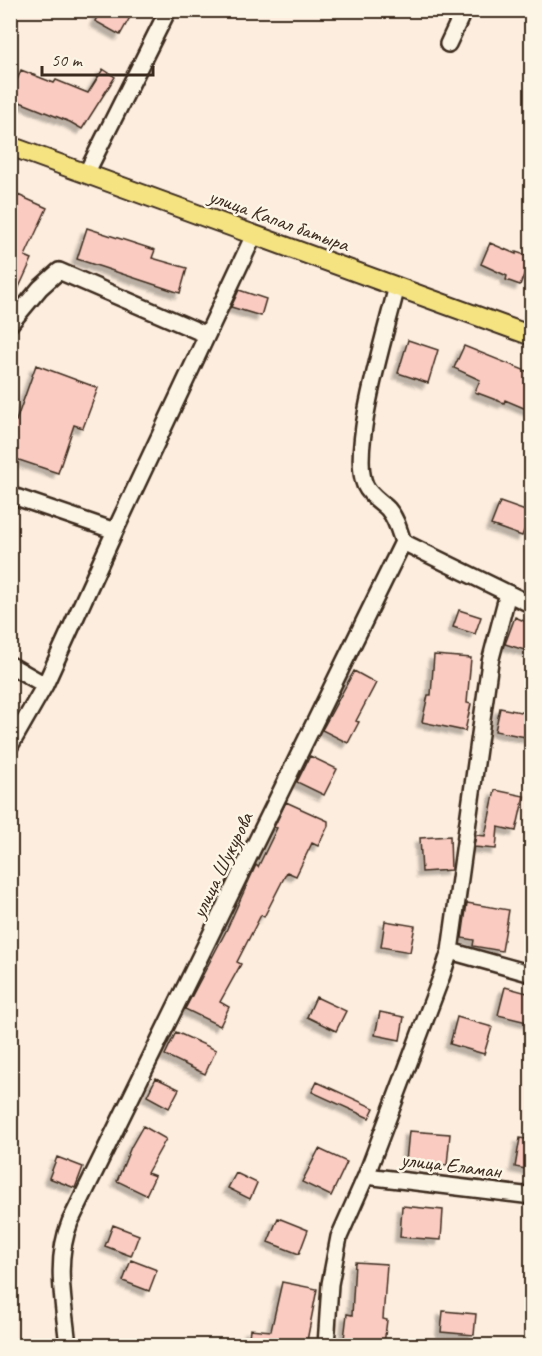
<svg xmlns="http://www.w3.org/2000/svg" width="542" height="1356" font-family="Caveat,sans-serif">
  <defs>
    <filter id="shadow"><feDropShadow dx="-5" dy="5" stdDeviation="1.5" flood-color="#0004"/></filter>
  </defs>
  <rect width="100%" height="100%" fill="#fcedde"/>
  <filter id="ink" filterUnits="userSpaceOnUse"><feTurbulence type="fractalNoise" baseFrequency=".0167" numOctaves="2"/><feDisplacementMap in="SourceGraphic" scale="12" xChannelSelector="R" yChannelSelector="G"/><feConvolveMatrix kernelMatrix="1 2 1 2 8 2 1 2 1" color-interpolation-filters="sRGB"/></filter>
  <g filter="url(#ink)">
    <path fill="#facbc0" stroke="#3b2a1e" stroke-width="1.5" filter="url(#shadow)" d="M 101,10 L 134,10 L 120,35 L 95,21 Z
      M 103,69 L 115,77 L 82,129 L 70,122 L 10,98 L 21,70 L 54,83 L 56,80 L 88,93 Z
      M 18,195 L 47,208 L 25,256 L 32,259 L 10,307 L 10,211 Z
      M 87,228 L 155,250 L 152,258 L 187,268 L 180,293 L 77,259 Z
      M 490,243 L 516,254 L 516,252 L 531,257 L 520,285 L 506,280 L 507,276 L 481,264 Z
      M 239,290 L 266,299 L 261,316 L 231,307 Z
      M 408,340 L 438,350 L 428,383 L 398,373 Z
      M 464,346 L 531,373 L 531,411 L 505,400 L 504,403 L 475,392 L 480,380 L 454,368 Z
      M 36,365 L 98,388 L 83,428 L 74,425 L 58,473 L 10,457 L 10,419 L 16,421 Z
      M 500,502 L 531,513 L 522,536 L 491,525 Z
      M 459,610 L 481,617 L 475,634 L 453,627 Z
      M 515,617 L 531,624 L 531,652 L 505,644 Z
      M 434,655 L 471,658 L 467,703 L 471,704 L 465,731 L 422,722 L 428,695 L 431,695 Z
      M 354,671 L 376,683 L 356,721 L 359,722 L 348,743 L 322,730 Z
      M 500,708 L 531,714 L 531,738 L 495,731 Z
      M 310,756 L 337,769 L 324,795 L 297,782 Z
      M 495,790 L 524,796 L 516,831 L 498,827 L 496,849 L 474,847 L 476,835 L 485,836 Z
      M 286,802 L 328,821 L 328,826 L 318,846 L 312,843 L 296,876 L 287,872 L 264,917 L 261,915 L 237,962 L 241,964 L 220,1002 L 229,1007 L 220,1026 L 185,1009 L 226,931 L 256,865 L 258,867 L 277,828 L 274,827 Z
      M 450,836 L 451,870 L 422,872 L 420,838 Z
      M 467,903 L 509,910 L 502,951 L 473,946 L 474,940 L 462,938 Z
      M 385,921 L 415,926 L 410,952 L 381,947 Z
      M 505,987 L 531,994 L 531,1023 L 498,1015 Z
      M 316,997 L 346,1011 L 336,1031 L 307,1017 Z
      M 380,1012 L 404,1017 L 400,1040 L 375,1035 Z
      M 457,1017 L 492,1027 L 484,1054 L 450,1044 Z
      M 176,1032 L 216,1050 L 205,1074 L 165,1055 Z
      M 156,1078 L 179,1089 L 169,1108 L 147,1096 Z
      M 317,1082 L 374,1108 L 369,1118 L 312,1092 Z
      M 143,1126 L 166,1139 L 147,1173 L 155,1176 L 146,1195 L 117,1181 L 131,1147 Z
      M 409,1131 L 450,1134 L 447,1165 L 406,1162 Z
      M 520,1138 L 531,1140 L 531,1170 L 515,1167 Z
      M 319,1149 L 347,1162 L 331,1196 L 302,1182 Z
      M 57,1157 L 83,1167 L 75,1188 L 49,1178 Z
      M 236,1173 L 257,1183 L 250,1199 L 228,1188 Z
      M 402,1206 L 443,1210 L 441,1240 L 400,1237 Z
      M 278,1218 L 308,1230 L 299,1254 L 268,1242 Z
      M 113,1225 L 139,1235 L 131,1256 L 105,1246 Z
      M 131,1260 L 157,1270 L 149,1291 L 123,1281 Z
      M 355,1262 L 387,1264 L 383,1319 L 387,1320 L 384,1344 L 344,1339 L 347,1314 L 352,1315 Z
      M 282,1282 L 317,1289 L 306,1346 L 248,1346 L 250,1329 L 271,1331 Z
      M 443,1311 L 476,1314 L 474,1335 L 441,1332 Z"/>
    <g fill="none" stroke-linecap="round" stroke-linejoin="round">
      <g stroke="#3b2a1e" stroke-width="20">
        <path id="minor" d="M 448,44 L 464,10
          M 86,174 L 168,10
          M 397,286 C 387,329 349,448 365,485 C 370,496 380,501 388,509 C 396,518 399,530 403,542
          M 10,324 L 40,288 L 59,271 L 207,335
          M 10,495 L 115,531
          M 403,542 L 532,605
          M 10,665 L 45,685 L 115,531 L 254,235
          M 10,746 L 45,685
          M 450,951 L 532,974
          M 366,1176 L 532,1196
          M 68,1346 C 64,1304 54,1261 70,1222 L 403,542
          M 326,1346 L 330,1284 L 339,1237 L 366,1176 L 441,978 L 450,951 L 490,662 L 508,593"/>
      </g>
      <g stroke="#3b2a1e" stroke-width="22">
        <path id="major" d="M 10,146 L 532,336"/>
      </g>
      <use href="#minor" stroke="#fcf5e5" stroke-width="15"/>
      <use href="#major" stroke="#f5e382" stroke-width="18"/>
    </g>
  </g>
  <g text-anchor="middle" stroke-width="5" stroke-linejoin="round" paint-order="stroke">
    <g font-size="21" fill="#3b2a1e" stroke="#fcf5e5">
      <text transform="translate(279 220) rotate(20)" y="7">улица Капал батыра</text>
      <text transform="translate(222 865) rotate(-64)" y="7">улица Шукурова</text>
      <text transform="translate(451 1165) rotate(7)" y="7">улица Еламан</text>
    </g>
  </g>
  <rect width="542" height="1356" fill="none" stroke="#fcf5e5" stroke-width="36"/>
  <rect x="18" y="18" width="506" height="1320" fill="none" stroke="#3b2a1e" stroke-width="2" filter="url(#ink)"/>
  <path d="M42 66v9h111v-9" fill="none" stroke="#3b2a1e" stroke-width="3"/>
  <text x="51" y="66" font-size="18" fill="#3b2a1e" stroke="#fcf5e5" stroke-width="4.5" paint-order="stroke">50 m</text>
</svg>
